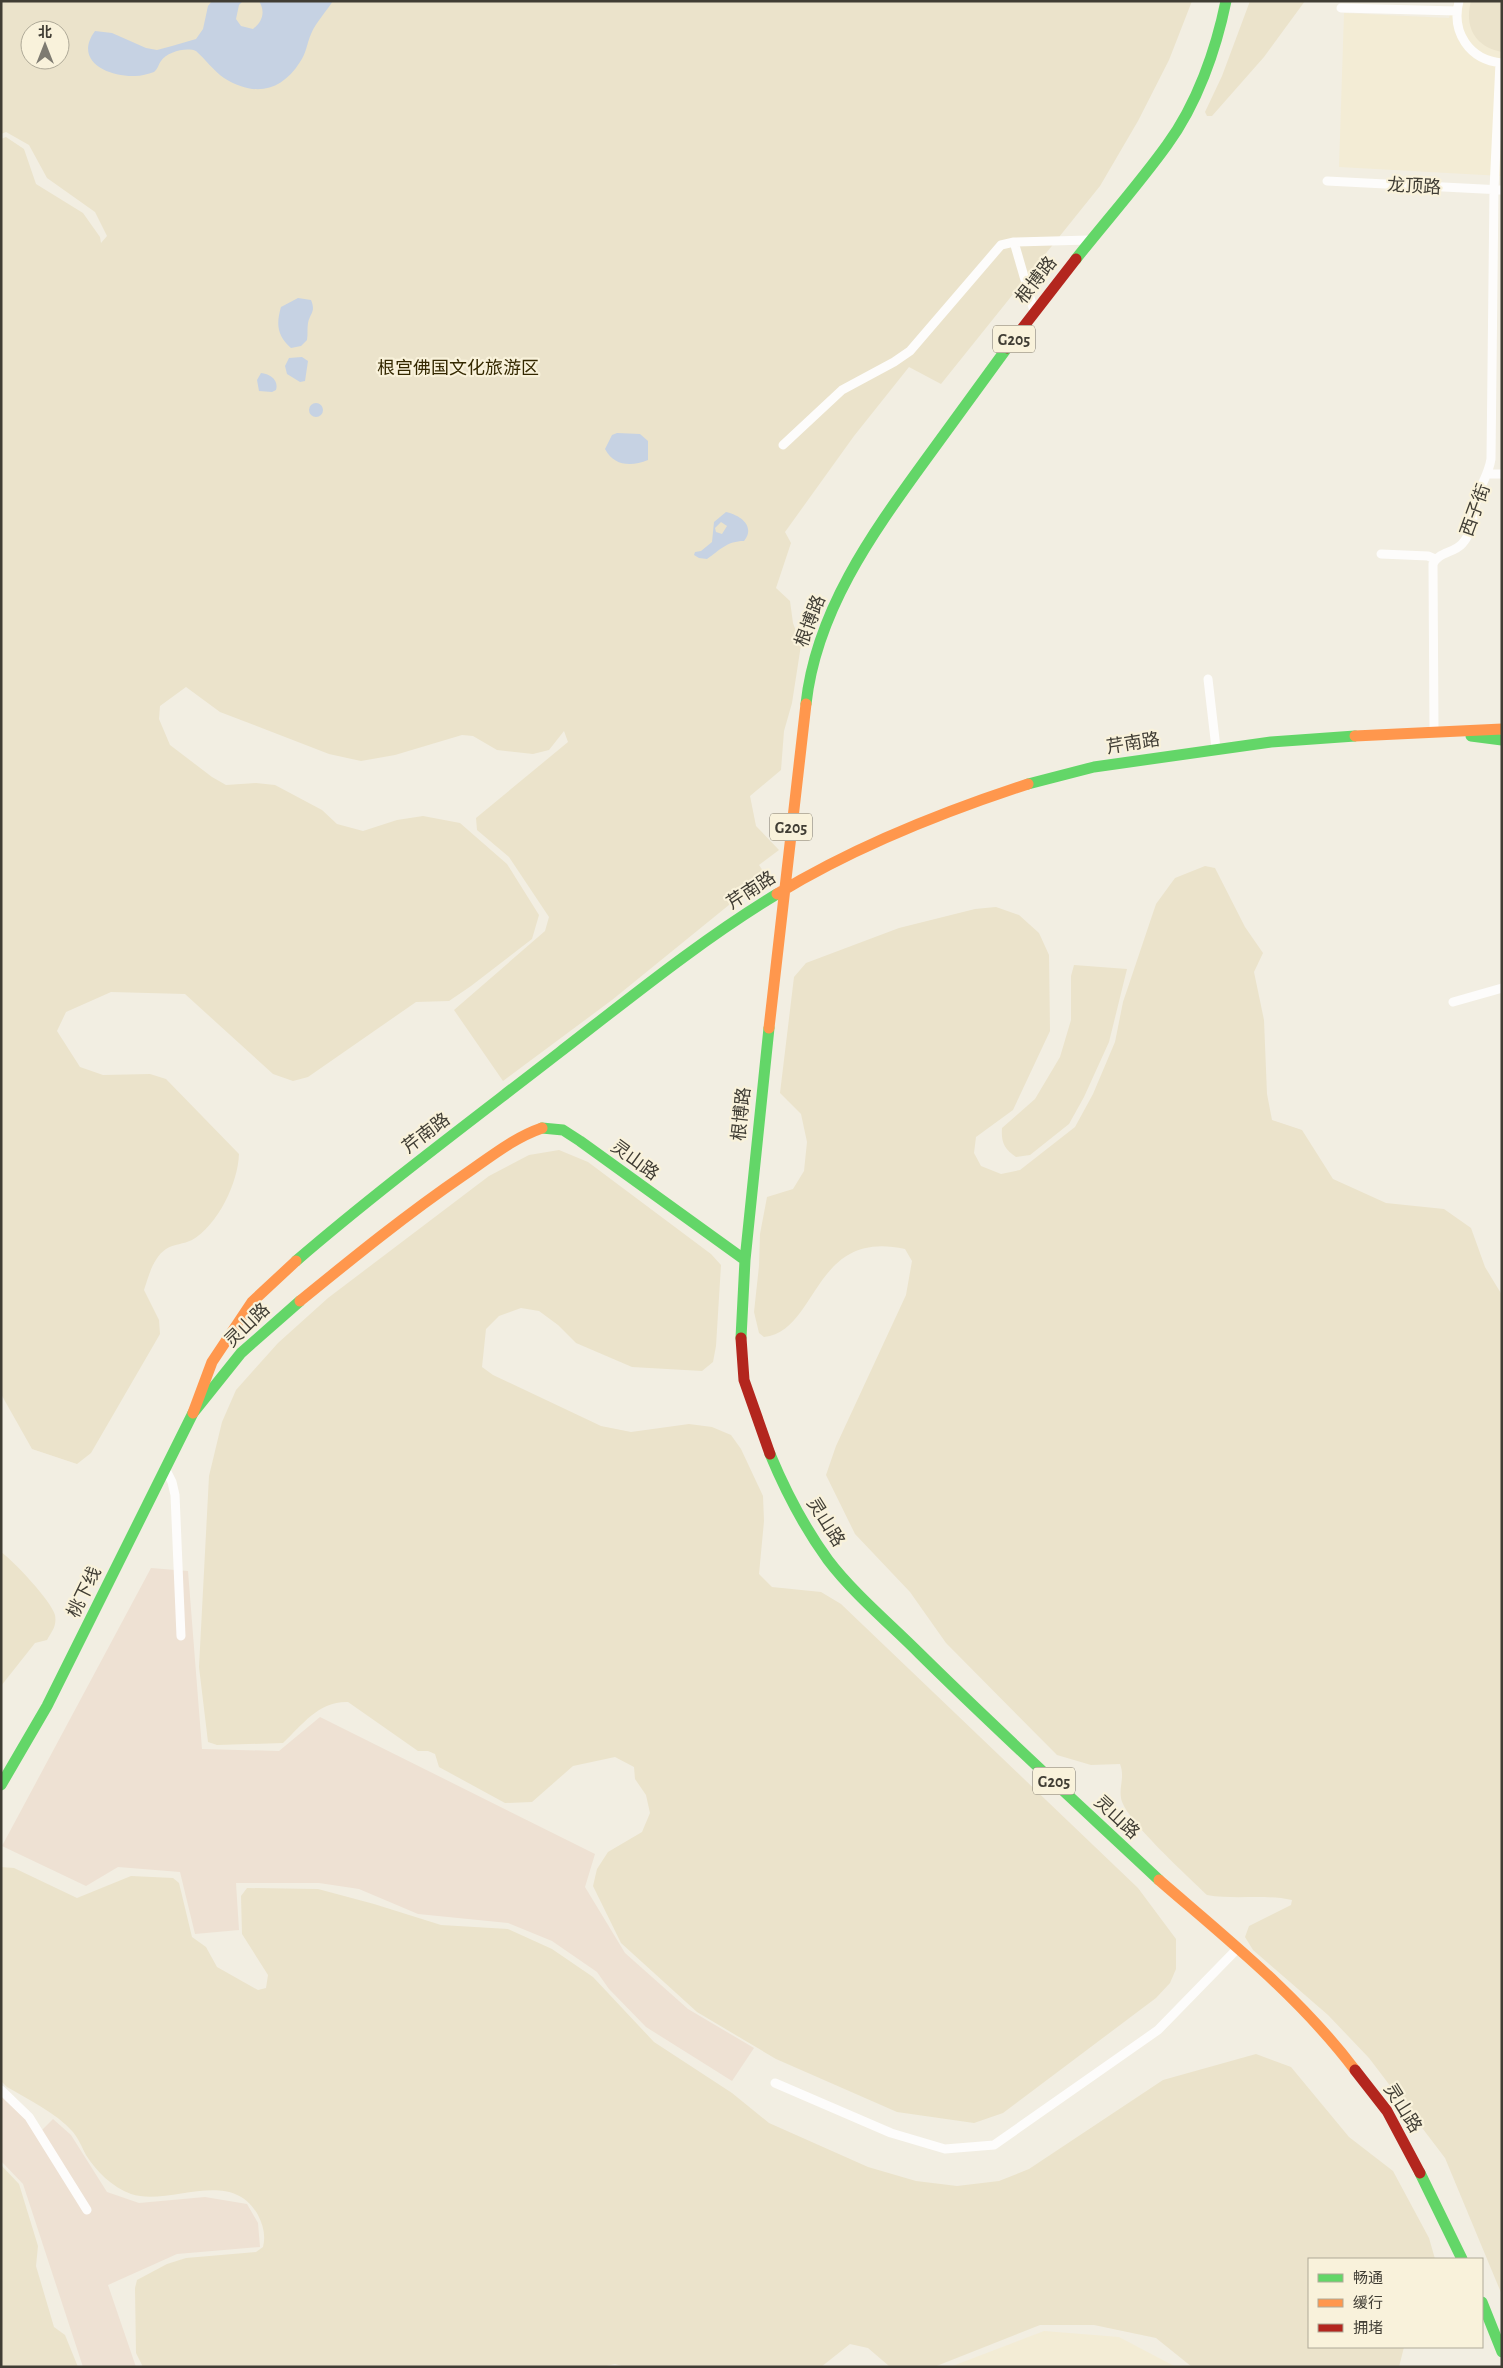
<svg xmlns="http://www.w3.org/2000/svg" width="1503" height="2368" font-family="'Alegreya Sans','Noto Sans SC',sans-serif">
  <rect width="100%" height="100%" fill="#f2eee2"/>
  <path fill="#f3ecd5" d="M 1454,1 L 1502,1 L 1502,176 L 1339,167 L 1344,13 L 1449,18 Z
    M 1044,2331 L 1119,2337 L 1176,2367 L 950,2367 Z"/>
  <path fill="#eee1d3" d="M 151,1568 L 188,1571 L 202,1749 L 279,1751 L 320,1717 L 595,1854 L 585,1887 L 625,1953 L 688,2009 L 754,2048 L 732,2081 L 646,2027 L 609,1989 L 597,1972 L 552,1941 L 508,1923 L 418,1914 L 359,1889 L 319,1883 L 236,1883 L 239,1930 L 195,1934 L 180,1872 L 118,1867 L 86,1886 L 2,1846 Z
    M 1,2092 L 42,2130 L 53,2119 L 71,2135 L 107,2192 L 139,2203 L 205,2197 L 247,2204 L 258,2223 L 260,2247 L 177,2254 L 108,2285 L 136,2367 L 83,2367 L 23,2184 L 1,2161 Z"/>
  <path fill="#ebe3cb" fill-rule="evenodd" d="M 1,1 L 1192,1 L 1169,60 L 1138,121 L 1100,186 L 941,384 L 909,367 L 854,436 L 785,532 L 791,543 L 776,588 L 790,601 L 793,623 L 801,645 L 792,703 L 784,731 L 781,770 L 750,796 L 756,826 L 779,850 L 759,865 L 766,875 L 612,1000 L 503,1081 L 454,1010 L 545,931 L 549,917 L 509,857 L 477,830 L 476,818 L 568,742 L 564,731 L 549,750 L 533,754 L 497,750 L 473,736 L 462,735 L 395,755 L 361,761 L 329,754 L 220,712 L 186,687 L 160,706 L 159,719 L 170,745 L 212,777 L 226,785 L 256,783 L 275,785 L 322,810 L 337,824 L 363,831 L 397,820 L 423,816 L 460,823 L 507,864 L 539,915 L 532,939 L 471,986 L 449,1001 L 416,1002 L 308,1077 L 293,1081 L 273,1074 L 185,994 L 111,992 L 66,1012 L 57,1031 L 80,1067 L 103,1075 L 150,1074 L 166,1079 L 239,1154 C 238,1183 218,1225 192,1240 C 184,1244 174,1244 166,1249 C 153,1258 149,1275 144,1290 L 159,1320 L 160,1334 L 91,1453 L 77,1464 L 32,1449 L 1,1394 L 1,139 L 6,137 L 24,149 L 36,184 L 83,213 L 100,237 L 101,243 L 107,236 L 95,212 L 47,178 L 29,145 L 6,132 L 1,134 ZM 30,30 L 60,30 L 60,60 L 30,60 Z
    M 1250,1 L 1305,1 L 1264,57 L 1212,116 L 1207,116 L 1205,112 L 1222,76 Z
    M 1471,1 L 1502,1 L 1502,52 C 1475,47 1464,27 1471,1 Z
    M 1205,866 L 1215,868 L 1245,927 L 1263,953 L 1254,972 L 1264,1020 L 1267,1094 L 1272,1120 L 1302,1130 L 1333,1179 L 1386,1203 L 1444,1209 L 1471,1228 L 1485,1267 L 1502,1295 L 1502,2295 L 1445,2158 L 1369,2058 L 1328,2015 L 1253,1950 L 1245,1937 L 1249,1926 L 1291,1905 L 1292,1900 C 1264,1894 1235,1900 1207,1895 C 1189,1877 1124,1819 1121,1798 C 1119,1786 1125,1777 1120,1764 L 1091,1765 L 1057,1755 L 946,1643 L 910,1592 L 855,1534 L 826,1475 L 836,1446 L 906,1295 L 912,1261 L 905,1249 C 812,1228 819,1331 764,1337 L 759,1333 L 754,1312 L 759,1266 L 760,1234 L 767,1197 L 793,1189 L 804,1171 L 807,1142 L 801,1114 L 780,1093 L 794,977 L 806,963 L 899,928 L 975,909 L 996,907 L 1019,915 L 1039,933 L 1049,955 L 1050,1031 L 1013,1110 L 976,1137 L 974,1153 L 981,1166 L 1001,1174 L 1020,1170 L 1075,1127 L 1093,1094 L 1115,1042 L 1123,1002 L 1156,904 L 1175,878 Z
    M 1074,965 L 1127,969 L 1109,1042 L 1084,1097 L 1069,1124 L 1030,1155 L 1016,1157 C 1004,1149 1001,1142 1002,1128 L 1035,1099 L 1060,1057 L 1071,1020 L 1071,976 Z
    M 559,1150 L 588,1162 L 711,1254 L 721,1265 L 716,1346 L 713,1362 L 702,1371 L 632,1367 L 576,1343 L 558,1325 L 539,1311 L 521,1308 L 499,1316 L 486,1329 L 482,1367 L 493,1375 L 601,1426 L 631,1432 L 689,1424 L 712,1427 L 731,1435 L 741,1449 L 763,1496 L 764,1521 L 759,1574 L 772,1587 L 821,1592 L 841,1604 L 1138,1888 L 1176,1939 L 1176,1969 L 1170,1983 L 1156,1998 L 1003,2113 L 974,2123 L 897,2112 L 776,2059 L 697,2012 L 621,1943 L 593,1886 L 597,1869 L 608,1852 L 642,1832 L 650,1813 L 646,1795 L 635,1779 L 634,1767 L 615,1757 L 573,1766 L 532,1802 L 505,1803 L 439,1767 L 435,1754 L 428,1751 L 418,1751 L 348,1702 C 319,1701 303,1724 283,1743 L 217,1745 L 208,1742 L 199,1667 L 209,1476 L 222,1422 L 236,1390 L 278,1343 L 328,1298 L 489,1176 L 529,1155 Z
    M 1,1552 C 13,1560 52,1602 55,1615 C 57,1626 52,1631 47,1640 L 35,1643 L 1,1686 Z
    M 1,1867 L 14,1868 L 77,1898 L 131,1876 L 173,1878 L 179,1883 L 192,1937 L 206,1947 L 217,1967 L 258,1990 L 266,1988 L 268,1975 L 242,1934 L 241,1896 L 247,1888 L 318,1889 L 374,1904 L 441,1925 L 508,1929 L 552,1949 L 593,1977 L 654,2042 L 732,2093 L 769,2123 L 868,2167 L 916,2181 L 957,2186 L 999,2181 L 1029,2169 L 1163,2080 L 1256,2054 L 1291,2067 L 1349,2137 L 1393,2171 L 1429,2238 L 1435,2259 L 1309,2259 L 1309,2347 L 1404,2347 L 1399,2367 L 1192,2367 L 1156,2338 L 1094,2325 L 1040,2325 L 934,2367 L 889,2366 L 868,2348 L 850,2344 L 821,2367 L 625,2367 L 615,2364 L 602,2367 L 143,2367 L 136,2353 L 135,2288 L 137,2280 L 167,2264 L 186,2258 L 256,2252 L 263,2247 C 266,2235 263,2225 258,2215 C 231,2166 170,2207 131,2194 C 112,2187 96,2171 86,2155 C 82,2147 78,2138 73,2132 C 55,2112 29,2100 7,2087 L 1,2081 Z
    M 1,2165 L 19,2184 L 38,2246 L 36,2266 L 54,2327 L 65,2335 L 78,2367 L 1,2367 Z"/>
  <path fill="#c6d2e3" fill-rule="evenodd" d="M 212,1 L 243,1 L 239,5 L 236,19 L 241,26 L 253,29 C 262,22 266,12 259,1 L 333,1 C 326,12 316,22 311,34 C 307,43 306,54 300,62 C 281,92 254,97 224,78 C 214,71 205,59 196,51 C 186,47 167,52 161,61 C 158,65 158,69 154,72 C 148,74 141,76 135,76 C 108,77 73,61 95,31 L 112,33 L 146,48 L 157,50 L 172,46 L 196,39 L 203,29 L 208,6 Z
    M 298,298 L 311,300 C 316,312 310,313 308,323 C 307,329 308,334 307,340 L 301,346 L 291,348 C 277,336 276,324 281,307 Z
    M 302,357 L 308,361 L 305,381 L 300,382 L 287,374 L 285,366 L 289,358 Z
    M 261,373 C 270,374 279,380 276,390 L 272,392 L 259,391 L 257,380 Z
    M309 410a7 7 0 1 1 14 0a7 7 0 1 1-14 0Z
    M 617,433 L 640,434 L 648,441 L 648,460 C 631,467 614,466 605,449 L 612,435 Z
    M 726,512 C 740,515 756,526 744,541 C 727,541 720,550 707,559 L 699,558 L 694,555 L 695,552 L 701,551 L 712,542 L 714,522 ZM 721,522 L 727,526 L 722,534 L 716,532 L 715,528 Z"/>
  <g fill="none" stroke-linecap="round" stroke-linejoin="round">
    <path stroke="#fdfcfb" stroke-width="9" d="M 1459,1 C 1451,32 1469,60 1502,63
      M 1341,8 L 1457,11
      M 1327,181 L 1502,190
      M 1034,311 L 1014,242 L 1089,240
      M 783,445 L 842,390 L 894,362 L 910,351 L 1001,245 L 1014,242
      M 1488,474 L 1502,474
      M 1381,554 L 1428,556 L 1435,559
      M 1208,679 L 1216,748
      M 1434,731 L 1433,564 C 1438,552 1454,553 1462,544 C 1475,530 1472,510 1479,492 C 1483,481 1489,472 1491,459 L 1494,189 L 1500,63
      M 1453,1002 L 1502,988
      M 165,1468 L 172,1482 L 175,1495 L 181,1636
      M 775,2083 L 891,2133 L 945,2149 L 994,2145 L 1158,2030 L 1238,1948
      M 1,2090 L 29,2117 L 87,2210"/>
    <path stroke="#63d668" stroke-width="11" d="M 1076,259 C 1106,221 1139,184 1167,145 C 1197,104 1216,50 1226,1
      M 806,704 C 816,612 871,535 924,462 C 952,424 979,386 1007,348
      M 1471,736 L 1502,740
      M 1028,784 L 1094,767 L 1271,742 L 1355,736
      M 542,1128 L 563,1130 L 580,1141 L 745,1260
      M 296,1261 C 381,1188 471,1121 560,1052 C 630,998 701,940 777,894
      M 741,1338 L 745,1260 L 769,1028
      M 770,1454 C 785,1490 804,1527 828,1560 C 853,1593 890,1624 920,1654 C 998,1731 1079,1805 1159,1880
      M 1,1785 L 47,1706 L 193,1413 L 241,1353 L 300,1301
      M 1420,2173 L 1462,2259
      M 1482,2302 L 1502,2352"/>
    <path stroke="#ff974d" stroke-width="11" d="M 1355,736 L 1502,729
      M 777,894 C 854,847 942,812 1028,784
      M 769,1028 L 806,704
      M 300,1301 C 354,1257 407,1214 464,1175 C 489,1158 513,1138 542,1128
      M 193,1413 L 212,1362 L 252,1302 L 296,1261
      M 1159,1880 C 1227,1939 1300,1997 1355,2070"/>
    <path stroke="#b3261e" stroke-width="11" d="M 1007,348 L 1076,259
      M 741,1338 L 744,1380 L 770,1454
      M 1355,2070 L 1387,2111 L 1420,2173"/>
  </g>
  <g text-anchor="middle" stroke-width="4.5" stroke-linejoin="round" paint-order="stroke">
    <g fill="#f9f2db" stroke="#787366" stroke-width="1">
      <rect x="993" y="325.5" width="42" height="27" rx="4"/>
      <rect x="770" y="813.5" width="42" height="27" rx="4"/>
      <rect x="1033" y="1767.5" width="42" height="27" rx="4"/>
    </g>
    <g font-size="16" font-weight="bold" fill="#403d34">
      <text x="1014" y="345">G205</text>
      <text x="791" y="833">G205</text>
      <text x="1054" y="1787">G205</text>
    </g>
    <g font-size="18" fill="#403d34" stroke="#f9f2db">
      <text transform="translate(1414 186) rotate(3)" y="6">龙顶路</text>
      <text transform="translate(1036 280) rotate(-52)" y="6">根博路</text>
      <text transform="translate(1475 510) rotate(-70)" y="6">西子街</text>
      <text transform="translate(810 621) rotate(-69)" y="6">根博路</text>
      <text transform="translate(1133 743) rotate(-9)" y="6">芹南路</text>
      <text transform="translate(751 890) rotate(-33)" y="6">芹南路</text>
      <text transform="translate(741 1114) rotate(-84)" y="6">根博路</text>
      <text transform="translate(426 1133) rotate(-37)" y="6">芹南路</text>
      <text transform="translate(635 1160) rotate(36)" y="6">灵山路</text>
      <text transform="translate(247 1325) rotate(-44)" y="6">灵山路</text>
      <text transform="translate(826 1522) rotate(58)" y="6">灵山路</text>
      <text transform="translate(84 1592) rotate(-64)" y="6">桃下线</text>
      <text transform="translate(1117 1817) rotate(43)" y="6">灵山路</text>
      <text transform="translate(1403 2108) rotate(58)" y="6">灵山路</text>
    </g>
    <g font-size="18" fill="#342800" stroke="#f9f2db">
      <text x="458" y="374">根宫佛国文化旅游区</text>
    </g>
  </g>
  <rect width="1503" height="2368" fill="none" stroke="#403d34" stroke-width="5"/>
  <rect x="1308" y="2258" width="175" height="90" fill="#f9f2db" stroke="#afaa98"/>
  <rect x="1318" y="2274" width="25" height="8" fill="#63d668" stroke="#afaa98"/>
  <text x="1353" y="2283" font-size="15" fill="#403d34">畅通</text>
  <rect x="1318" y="2299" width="25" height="8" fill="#ff974d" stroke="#afaa98"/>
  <text x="1353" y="2308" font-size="15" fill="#403d34">缓行</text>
  <rect x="1318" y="2324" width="25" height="8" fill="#b3261e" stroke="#afaa98"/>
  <text x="1353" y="2333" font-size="15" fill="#403d34">拥堵</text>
  <g transform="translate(45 45)"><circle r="24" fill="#f9f2db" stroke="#afaa98"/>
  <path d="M0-4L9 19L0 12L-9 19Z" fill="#7e7b71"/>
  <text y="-8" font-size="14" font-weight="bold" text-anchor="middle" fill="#403d34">北</text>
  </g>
</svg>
